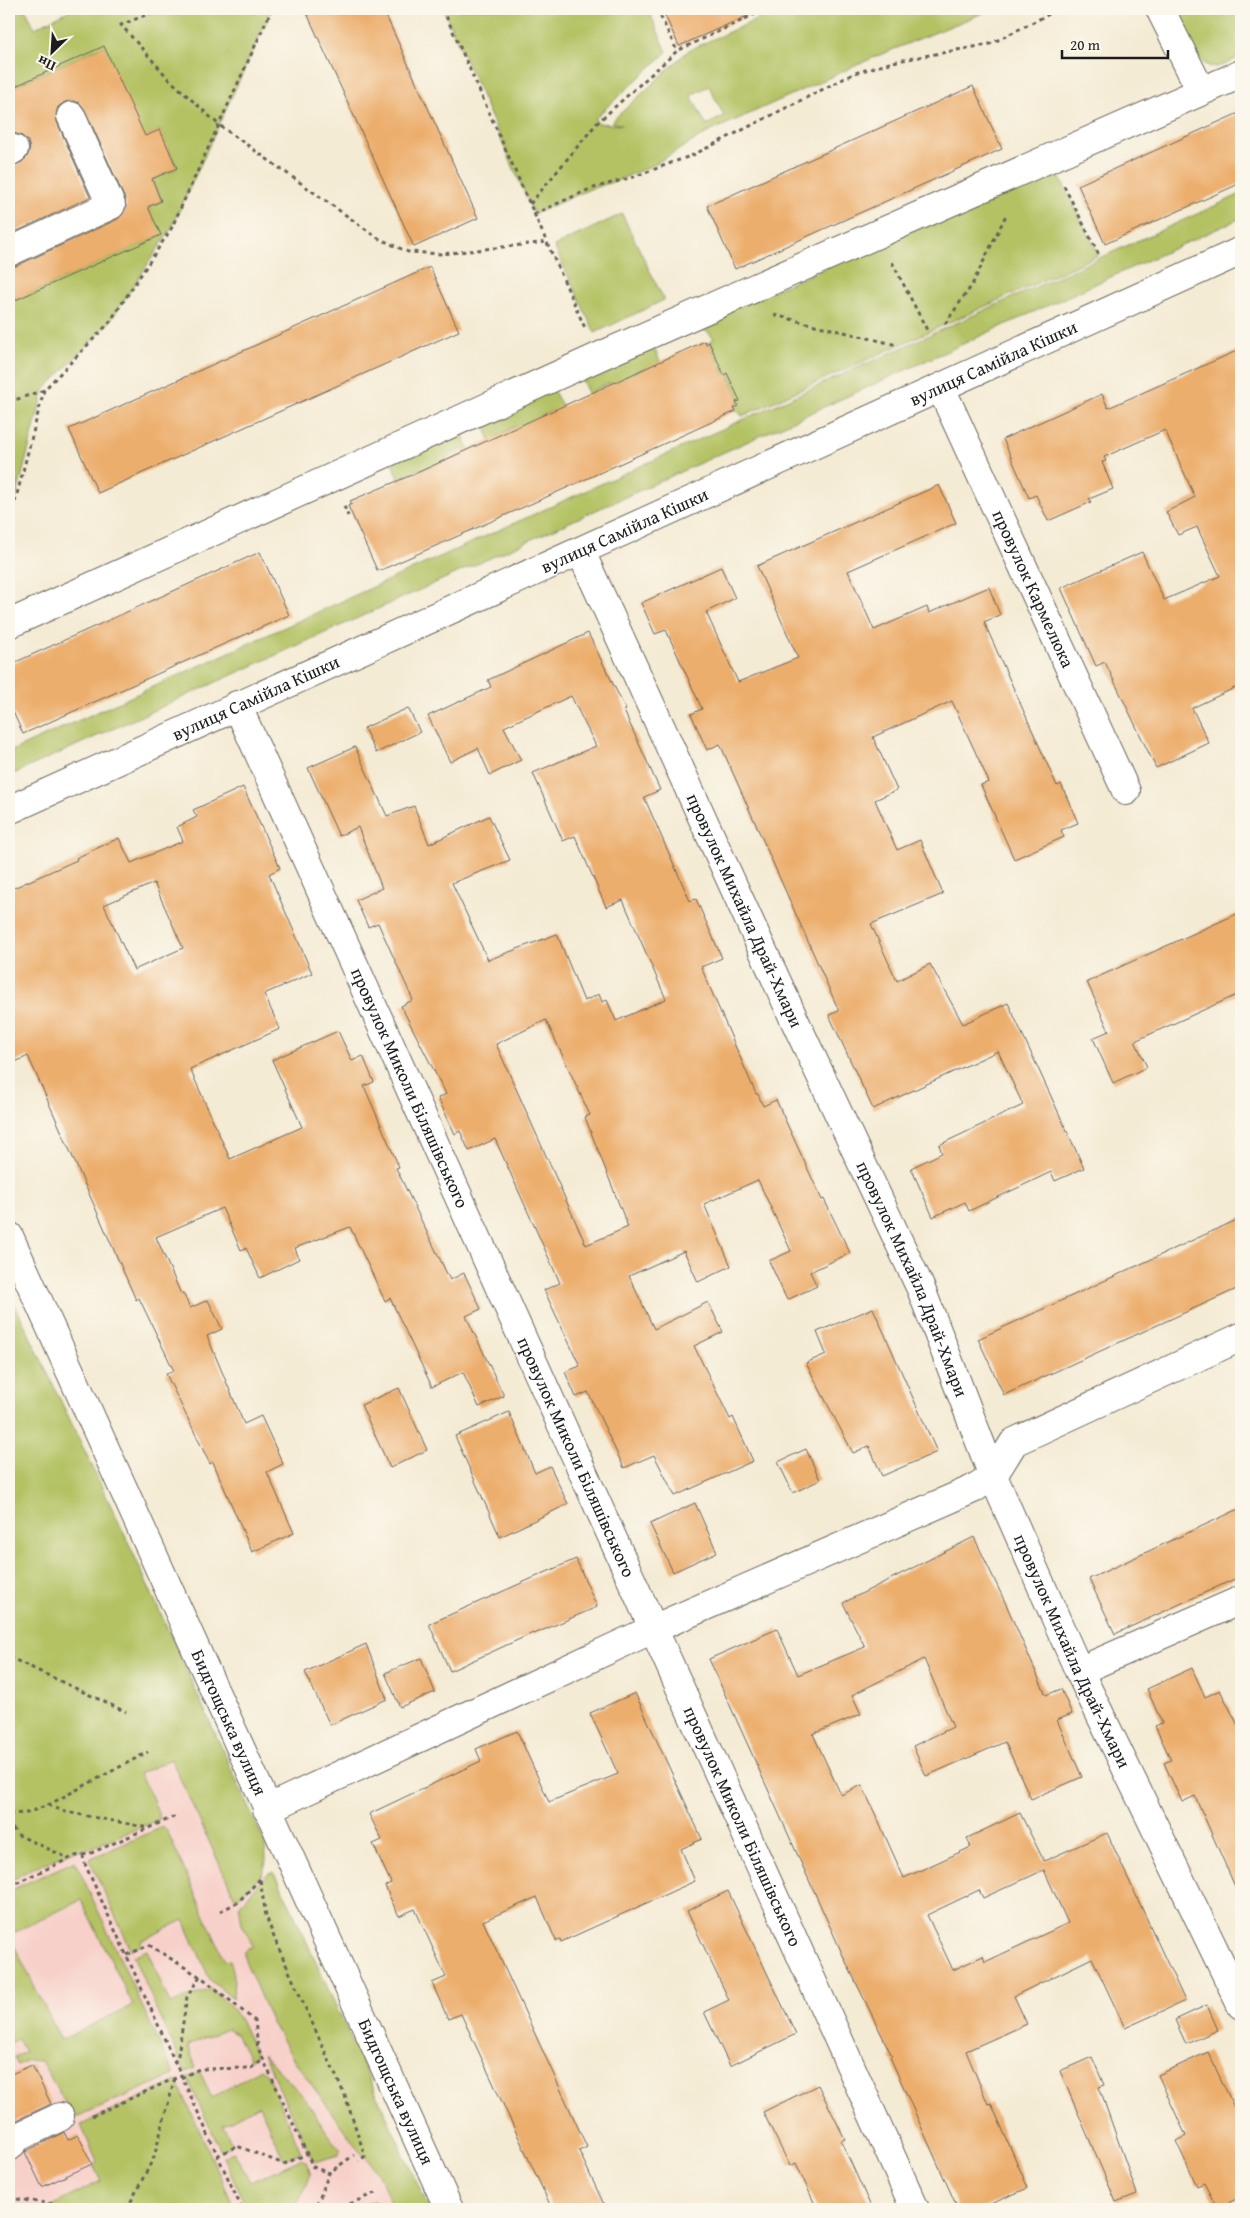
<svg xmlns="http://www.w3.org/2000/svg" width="1250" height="2218" font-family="'Gentium Book Plus',serif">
  <rect width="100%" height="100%" fill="#fbf7ec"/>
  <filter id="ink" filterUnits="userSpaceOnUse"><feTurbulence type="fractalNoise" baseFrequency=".02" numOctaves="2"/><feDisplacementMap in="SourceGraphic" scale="10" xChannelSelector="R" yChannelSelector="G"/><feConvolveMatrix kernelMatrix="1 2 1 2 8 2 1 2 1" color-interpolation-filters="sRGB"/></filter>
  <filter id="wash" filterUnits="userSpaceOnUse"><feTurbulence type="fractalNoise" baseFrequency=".0096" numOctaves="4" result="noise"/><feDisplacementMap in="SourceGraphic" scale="20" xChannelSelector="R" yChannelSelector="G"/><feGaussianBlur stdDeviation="1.12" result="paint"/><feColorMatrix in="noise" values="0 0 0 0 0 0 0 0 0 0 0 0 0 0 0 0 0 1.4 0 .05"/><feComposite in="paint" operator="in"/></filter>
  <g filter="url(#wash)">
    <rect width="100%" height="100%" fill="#f4ebd4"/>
    <path fill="#f7d0c9" d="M 9,1309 L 260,1865 L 416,2209 L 9,2209 Z"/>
    <path fill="#b4c264" stroke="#686f40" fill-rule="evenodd" d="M 9,9 L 25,9 L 35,28 L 72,9 L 272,9 L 171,229 L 109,323 L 44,390 L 9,525 L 9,303 L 160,235 L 148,207 L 161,201 L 152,179 L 177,168 L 160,130 L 128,144 L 104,46 L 9,89 Z
      M 443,9 L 648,9 L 667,52 L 595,118 L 597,123 L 622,125 L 611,122 L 689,50 L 780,9 L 993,9 L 877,56 L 707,133 L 653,165 L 619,180 L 590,189 L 534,214 ZM 709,86 L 724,116 L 706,125 L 691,95 Z
      M 1170,9 L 1241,9 L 1241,56 C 1234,60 1224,66 1216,67 C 1195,69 1179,25 1170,9 Z
      M 1056,170 L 1099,255 L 742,416 L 734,408 L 738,406 L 736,402 L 740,400 L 728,373 L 724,375 L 709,342 L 714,339 L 708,332 L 692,325 Z
      M 1241,194 L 1241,218 L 9,776 L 9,752 Z
      M 622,214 L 664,300 L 595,333 L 554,246 Z
      M 652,344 L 661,363 L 634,372 L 634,375 L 611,386 L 610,383 L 592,391 L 593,394 L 589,395 L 581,378 Z
      M 553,390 L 563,407 L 540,416 L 540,418 L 517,428 L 516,426 L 490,440 L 482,421 Z
      M 461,430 L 469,449 L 464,452 L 463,449 L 445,458 L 446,460 L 422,471 L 421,469 L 404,476 L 405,479 L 400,481 L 391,461 Z
      M 9,1292 L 130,1546 L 264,1841 C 271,1875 258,1878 236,1900 L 171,1759 L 139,1774 L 152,1797 L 160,1819 L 88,1849 L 72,1852 L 32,1868 L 9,1882 Z
      M 163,1827 L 167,1831 L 225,1961 L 230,1960 L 234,1974 L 233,1999 L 210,1980 L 184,1920 L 141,1941 L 142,1945 L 131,1950 L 89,1859 Z
      M 75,1861 L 174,2075 L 74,2118 L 41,2061 L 28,2060 L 18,2065 L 14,2057 L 25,2052 L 18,2039 L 9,2044 L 9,1891 ZM 81,1900 L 133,2005 L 61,2040 L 9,1935 Z
      M 273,1872 L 276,1875 L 429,2209 L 394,2209 C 385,2189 377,2167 360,2152 L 294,2060 L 272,2023 L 244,1958 L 244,1950 L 253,1946 L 242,1924 L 239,1906 L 268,1873 Z
      M 147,1950 L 170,2004 L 211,1989 C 238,2010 243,2024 256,2055 L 250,2060 L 236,2034 L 227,2029 L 188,2045 L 196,2068 L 185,2072 L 133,1956 Z
      M 263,2054 L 304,2097 L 330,2138 L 341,2150 L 338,2155 L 314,2162 Z
      M 260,2069 L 267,2074 L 301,2152 L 284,2160 L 259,2105 L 223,2125 L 232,2145 L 221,2151 L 187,2078 L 200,2072 L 212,2098 Z
      M 177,2081 L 235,2209 L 45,2209 L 101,2181 L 94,2167 L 97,2162 L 81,2125 Z
      M 234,2151 L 250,2182 L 301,2159 L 306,2162 L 311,2174 L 294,2209 L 247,2209 L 223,2157 Z
      M 375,2200 L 380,2209 L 354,2209 Z"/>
    <g id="blocks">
      <path fill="#ecae6d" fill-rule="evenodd" d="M 305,9 L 383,9 L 478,218 L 414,247 Z
        M 662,9 L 763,9 L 679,46 Z
        M 104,46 L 145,136 L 160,130 L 177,168 L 152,179 L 161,201 L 148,207 L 161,235 L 9,303 L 9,267 L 16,266 L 118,219 L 123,214 L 126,207 L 125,199 L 85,110 L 80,103 L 73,101 L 65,102 L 58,107 L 56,114 L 57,122 L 90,197 L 9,235 L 9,168 L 22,162 L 27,157 L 30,149 L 28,141 L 22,136 L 14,133 L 9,135 L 9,89 Z
        M 973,86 L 1002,149 L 735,269 L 707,206 Z
        M 1241,112 L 1241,183 L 1105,244 L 1078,185 Z
        M 430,267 L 459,331 L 98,493 L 69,429 Z
        M 705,341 L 706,344 L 709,342 L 724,375 L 727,373 L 740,401 L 736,402 L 738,406 L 734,408 L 736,411 L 542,499 L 381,570 L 377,570 L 348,506 L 352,504 L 350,501 L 421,471 Z
        M 1241,349 L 1241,685 L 1192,708 L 1209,743 L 1156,768 L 1105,662 L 1096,666 L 1061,588 L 1142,552 L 1164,600 L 1220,576 L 1197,527 L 1178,535 L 1166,512 L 1195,497 L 1165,430 L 1104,457 L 1106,461 L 1102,462 L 1113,489 L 1089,499 L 1091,502 L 1048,521 L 1036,495 L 1029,498 L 1003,439 L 1102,394 L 1108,408 Z
        M 939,485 L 956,523 L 848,571 L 874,630 L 927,607 L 929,613 L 989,587 L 1000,615 L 984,622 L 1057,786 L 1061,784 L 1078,823 L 1061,830 L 1064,837 L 1014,859 L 981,785 L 989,782 L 952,701 L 873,737 L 897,790 L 875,800 L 897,850 L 920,840 L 943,894 L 871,924 L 897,981 L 930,964 L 963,1024 L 1008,1003 L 1084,1168 L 1055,1181 L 1051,1172 L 969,1211 L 965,1202 L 933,1217 L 911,1168 L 942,1153 L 939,1145 L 1023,1105 L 998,1051 L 873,1109 L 829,1015 L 839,1011 L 720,744 L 707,750 L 691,714 L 702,709 L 666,630 L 655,634 L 641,603 L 721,567 L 735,598 L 706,612 L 738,682 L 798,658 L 757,566 Z
        M 260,552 L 289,615 L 23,734 L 9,703 L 9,665 Z
        M 588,633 L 626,710 L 624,711 L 660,790 L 644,797 L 690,901 L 696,899 L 722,958 L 701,967 L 756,1094 L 758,1094 L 763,1106 L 776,1100 L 822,1200 L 824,1199 L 850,1253 L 810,1272 L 817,1286 L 787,1300 L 769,1261 L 791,1251 L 758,1180 L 704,1204 L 731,1266 L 698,1282 L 684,1251 L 629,1276 L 654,1329 L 708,1302 L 723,1332 L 694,1346 L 730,1419 L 733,1417 L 753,1461 L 675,1496 L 654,1455 L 624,1468 L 588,1392 L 576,1397 L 565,1372 L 580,1366 L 544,1290 L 560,1283 L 495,1139 L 469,1151 L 460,1131 L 455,1134 L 438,1098 L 446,1094 L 401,1006 L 413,1000 L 378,923 L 368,927 L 356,900 L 382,888 L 358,827 L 339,836 L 308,768 L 355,747 L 387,816 L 414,806 L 429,844 L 489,816 L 510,860 L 452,883 L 488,960 L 557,934 L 584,1001 L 599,994 L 602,1002 L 607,1000 L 616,1021 L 666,999 L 623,900 L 606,907 L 575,836 L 563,841 L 533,773 L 596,746 L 571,696 L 504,727 L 521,760 L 490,775 L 478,748 L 450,762 L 428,716 L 491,687 L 488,680 ZM 546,1020 L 590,1115 L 585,1117 L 628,1227 L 586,1245 L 496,1044 Z
        M 408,708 L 420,732 L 376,753 L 364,728 Z
        M 243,787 L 280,868 L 269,874 L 312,973 L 264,994 L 280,1029 L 190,1069 L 204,1100 L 230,1159 L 302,1127 L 272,1060 L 338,1031 L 352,1061 L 363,1056 L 374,1082 L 364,1086 L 399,1167 L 396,1168 L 450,1280 L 464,1273 L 481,1309 L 466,1316 L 504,1396 L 479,1407 L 463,1372 L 432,1387 L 390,1298 L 385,1301 L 350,1227 L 295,1248 L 299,1259 L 260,1278 L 246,1248 L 241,1250 L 222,1208 L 156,1237 L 181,1294 L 183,1293 L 190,1308 L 208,1300 L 222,1329 L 207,1336 L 244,1424 L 261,1416 L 283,1464 L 267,1472 L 294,1533 L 252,1552 L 213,1462 L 210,1464 L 166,1374 L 174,1371 L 139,1298 L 136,1300 L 28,1056 L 9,1065 L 9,890 L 77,860 L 76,858 L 119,838 L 131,863 L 183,841 L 177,827 L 197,817 L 193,810 ZM 154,883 L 183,948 L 134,970 L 104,905 Z
        M 1241,912 L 1241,993 L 1135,1041 L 1147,1067 L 1113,1083 L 1093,1038 L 1109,1031 L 1087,982 Z
        M 1241,1218 L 1241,1287 L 1004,1395 L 978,1339 Z
        M 873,1308 L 937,1452 L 882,1476 L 869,1446 L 853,1453 L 806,1363 L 826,1354 L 817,1332 Z
        M 399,1388 L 427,1450 L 390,1468 L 361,1405 Z
        M 509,1412 L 535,1473 L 550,1466 L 568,1504 L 500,1537 L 455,1436 Z
        M 806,1449 L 820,1480 L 793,1493 L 778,1462 Z
        M 695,1503 L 717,1552 L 673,1572 L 650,1524 Z
        M 1241,1508 L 1241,1576 L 1115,1634 L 1089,1579 Z
        M 974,1537 L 1005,1602 L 1046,1695 L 1061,1689 L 1072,1714 L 1057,1720 L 1082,1777 L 1031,1799 L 1005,1742 L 926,1776 L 913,1746 L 953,1727 L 924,1659 L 852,1695 L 861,1714 L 813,1734 L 841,1795 L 862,1785 L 904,1878 L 971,1847 L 967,1838 L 1020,1813 L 1044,1861 L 1107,1833 L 1185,2001 L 1125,2028 L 1092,1958 L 1014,1996 L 1027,2024 L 966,2051 L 988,2104 L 991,2103 L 1028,2188 L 979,2209 L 958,2209 L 890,2057 L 892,2056 L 846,1962 L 709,1659 L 777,1629 L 798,1675 L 865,1647 L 843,1603 ZM 1044,1870 L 1068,1923 L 985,1962 L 983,1956 L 953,1970 L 927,1915 L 979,1890 L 983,1898 Z
        M 576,1559 L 597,1607 L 534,1634 L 533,1633 L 450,1671 L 429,1624 Z
        M 366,1644 L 387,1699 L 330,1725 L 305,1672 Z
        M 421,1658 L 435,1692 L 400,1707 L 385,1673 Z
        M 1192,1668 L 1205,1697 L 1220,1690 L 1241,1731 L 1241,1900 L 1195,1796 L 1182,1802 L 1164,1763 L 1171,1760 L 1155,1726 L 1162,1723 L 1147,1689 Z
        M 635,1693 L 702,1839 L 681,1849 L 695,1881 L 561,1942 L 560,1939 L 556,1941 L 537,1897 L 483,1921 L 587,2147 L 579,2151 L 606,2209 L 552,2209 L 461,2014 L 448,2019 L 432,1983 L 446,1977 L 415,1909 L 399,1916 L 392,1902 L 385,1886 L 391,1883 L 373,1844 L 382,1840 L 369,1814 L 481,1761 L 476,1749 L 517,1731 L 549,1802 L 618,1774 L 590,1713 Z
        M 728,1891 L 796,2034 L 730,2066 L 704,2012 L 729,2000 L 687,1911 Z
        M 1207,2005 L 1218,2030 L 1186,2044 L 1175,2020 Z
        M 1208,2052 L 1241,2122 L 1241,2197 L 1217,2208 L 1204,2183 L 1197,2186 L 1176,2141 L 1186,2136 L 1158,2075 Z
        M 1092,2057 L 1104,2085 L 1099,2087 L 1137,2194 L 1116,2202 L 1060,2071 Z
        M 32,2065 L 51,2104 L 11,2123 L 9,2118 L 9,2075 Z
        M 818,2085 L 845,2139 L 841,2141 L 872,2209 L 817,2209 L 796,2163 L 790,2166 L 763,2112 Z
        M 64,2132 L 68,2140 L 78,2135 L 92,2164 L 42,2187 L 25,2152 Z"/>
    </g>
  </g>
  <g filter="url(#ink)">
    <use href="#blocks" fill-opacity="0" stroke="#68645c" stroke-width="1"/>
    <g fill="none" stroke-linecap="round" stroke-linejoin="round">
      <g stroke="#68645c" stroke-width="30">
        <g id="minor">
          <path d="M 1160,9 L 1201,91"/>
          <path d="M 9,152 L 14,149"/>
          <path d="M 9,252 L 111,205 L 71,116"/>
          <path id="s1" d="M 941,388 L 1126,791"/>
          <path id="s2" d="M 581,552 L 794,1019 L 921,1289 L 993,1476 L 1079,1671 L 1241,2005"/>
          <path d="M 9,624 L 598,357 L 1241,74"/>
          <path id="s3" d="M 237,705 L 915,2209"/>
          <path id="s4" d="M 9,810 L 1241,251"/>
          <path id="s5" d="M 9,1236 L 449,2209"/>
          <path d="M 1079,1671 L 1241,1600"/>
          <path d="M 267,1809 L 653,1629 L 973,1489 L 993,1476 L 1014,1442 L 1241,1337"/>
          <path d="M 9,2147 L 18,2137 L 60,2117"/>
        </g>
      </g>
      <path stroke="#68645c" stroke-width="3" stroke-dasharray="4 4" stroke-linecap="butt" d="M 160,9 L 121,25 L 169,79 L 219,125 L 378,238 L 408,252 L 442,254 L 547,242
        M 443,9 L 585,328
        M 657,9 L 677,51
        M 1064,186 L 1099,255
        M 530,204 L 597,123 L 677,51 L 766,9
        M 534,214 L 590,189 L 633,177 L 693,155 L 855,73 L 897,61 L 990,44 L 1059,9
        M 892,262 L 928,332
        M 774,315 L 897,345
        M 945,324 L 972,285 L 1007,213
        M 9,402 L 44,390
        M 344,506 L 348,516
        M 9,525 L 44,390 L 109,323 L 171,229 L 272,9
        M 9,1657 L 126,1712
        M 48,1805 L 66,1812 L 150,1828
        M 9,1814 L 27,1813 L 48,1805 L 148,1752
        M 9,1821 L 16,1834 L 68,1858
        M 83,1855 L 84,1862 L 242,2209
        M 260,1880 L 266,1916 L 275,1940 L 345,2096 L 365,2156 L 359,2161
        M 9,1886 L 75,1856 L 89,1854 L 178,1815
        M 220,1911 L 237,1903 L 260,1879
        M 127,1955 L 149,1945 L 205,1980 L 255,2021 L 258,2048 L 313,2167 L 329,2173
        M 174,2063 L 178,2055 L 187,1997 L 200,1976
        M 181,2078 L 199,2069 L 251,2068 L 263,2060
        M 92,2116 L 180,2076
        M 217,2156 L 237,2146 L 284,2164 L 307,2154
        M 9,2198 L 90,2209
        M 9,2200 L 13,2209
        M 317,2205 L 329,2173 L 354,2155
        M 127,2209 L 154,2157 L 175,2078
        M 312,2209 L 317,2205 L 343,2207 L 379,2191"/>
      <use href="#minor" stroke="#fff" stroke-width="28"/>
    </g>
  </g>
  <g text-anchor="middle" stroke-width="4" stroke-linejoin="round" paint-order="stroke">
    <g font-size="18" fill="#1c1c1c" stroke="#fbf7ec">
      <text dy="6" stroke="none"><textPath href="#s4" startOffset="1081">вулиця Самійла Кішки</textPath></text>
      <text dy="6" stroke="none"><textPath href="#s4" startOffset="676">вулиця Самійла Кішки</textPath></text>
      <text dy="6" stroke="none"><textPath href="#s1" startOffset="221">провулок Кармелюка</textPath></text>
      <text dy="6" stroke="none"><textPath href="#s4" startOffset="271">вулиця Самійла Кішки</textPath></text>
      <text dy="6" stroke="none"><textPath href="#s2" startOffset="394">провулок Михайла Драй-Хмари</textPath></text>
      <text dy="6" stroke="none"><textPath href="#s3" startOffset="420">провулок Миколи Біляшівського</textPath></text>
      <text dy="6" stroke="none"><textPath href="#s2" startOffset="799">провулок Михайла Драй-Хмари</textPath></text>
      <text dy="6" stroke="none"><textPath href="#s3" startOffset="825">провулок Миколи Біляшівського</textPath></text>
      <text dy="6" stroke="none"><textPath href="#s2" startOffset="1204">провулок Михайла Драй-Хмари</textPath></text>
      <text dy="6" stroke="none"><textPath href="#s5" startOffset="534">Бидгощська вулиця</textPath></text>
      <text dy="6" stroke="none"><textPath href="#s3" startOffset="1230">провулок Миколи Біляшівського</textPath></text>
      <text dy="6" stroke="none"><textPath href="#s5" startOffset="939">Бидгощська вулиця</textPath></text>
    </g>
  </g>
  <rect width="1250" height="2218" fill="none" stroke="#fbf7ec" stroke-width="30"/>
  <g transform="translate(52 52) rotate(205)" stroke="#fbf7ec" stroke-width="4" paint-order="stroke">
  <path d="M0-4L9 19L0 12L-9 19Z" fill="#1c1c1c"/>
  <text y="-8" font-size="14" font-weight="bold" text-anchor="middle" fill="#1c1c1c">Пн</text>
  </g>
  <path d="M1062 50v8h106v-8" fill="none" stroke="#1c1c1c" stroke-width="2.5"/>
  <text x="1070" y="50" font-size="15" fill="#1c1c1c" stroke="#fbf7ec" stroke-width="4" paint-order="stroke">20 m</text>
</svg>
